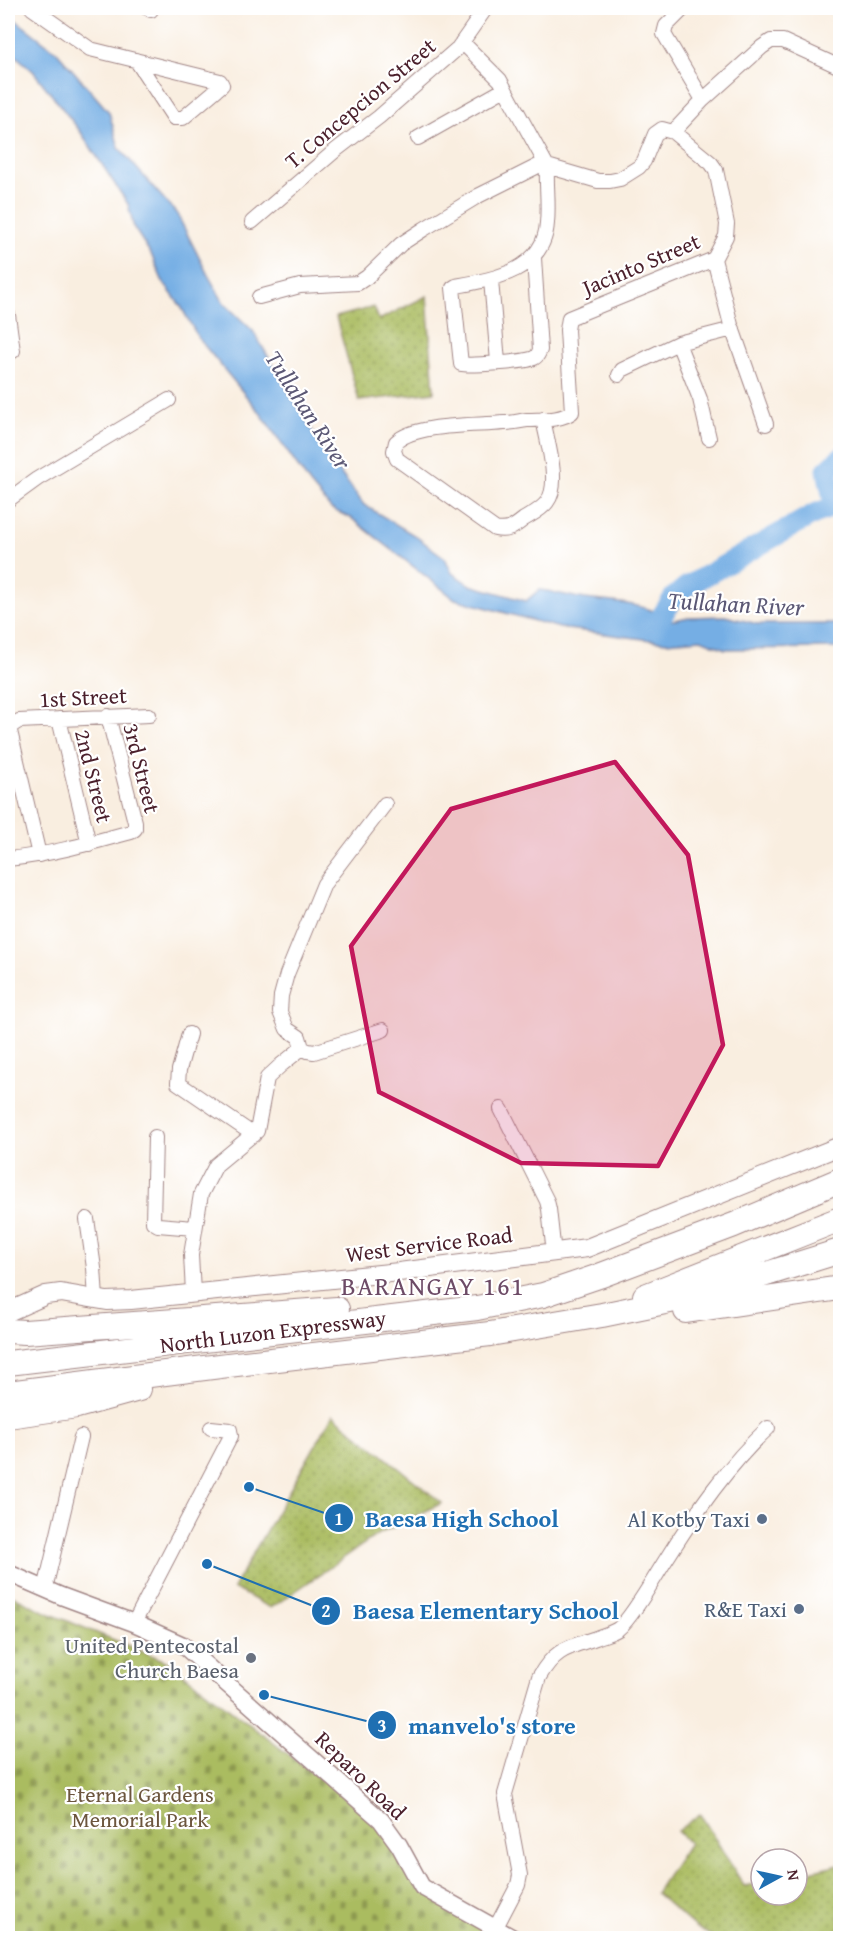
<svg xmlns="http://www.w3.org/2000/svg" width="848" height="1946" font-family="'Gentium Book Plus',serif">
  <defs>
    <pattern id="grass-dots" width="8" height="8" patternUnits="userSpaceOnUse" patternTransform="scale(1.5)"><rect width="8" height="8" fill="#aabc60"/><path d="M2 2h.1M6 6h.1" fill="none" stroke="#8c984f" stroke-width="1.8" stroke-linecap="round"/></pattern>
    <pattern id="cemetery-stones" width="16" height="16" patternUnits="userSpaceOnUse" patternTransform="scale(1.5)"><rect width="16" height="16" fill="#aabc60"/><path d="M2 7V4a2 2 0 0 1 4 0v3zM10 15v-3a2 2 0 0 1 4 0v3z" fill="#8c984f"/></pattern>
  </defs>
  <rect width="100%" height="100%" fill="#fff"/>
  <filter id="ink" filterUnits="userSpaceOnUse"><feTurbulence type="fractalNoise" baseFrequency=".0167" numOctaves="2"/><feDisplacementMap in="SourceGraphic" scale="12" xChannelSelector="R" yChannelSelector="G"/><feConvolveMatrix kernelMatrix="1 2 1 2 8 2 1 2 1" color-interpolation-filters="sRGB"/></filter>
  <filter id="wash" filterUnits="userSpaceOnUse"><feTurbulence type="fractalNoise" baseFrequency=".008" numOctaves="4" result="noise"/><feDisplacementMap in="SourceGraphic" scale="24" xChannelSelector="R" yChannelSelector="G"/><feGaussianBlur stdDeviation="1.35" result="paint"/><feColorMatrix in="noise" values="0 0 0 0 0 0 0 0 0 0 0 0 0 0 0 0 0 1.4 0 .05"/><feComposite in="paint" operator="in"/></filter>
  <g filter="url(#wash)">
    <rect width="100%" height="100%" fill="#f9eee0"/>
    <path fill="url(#grass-dots)" stroke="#7a6e46" stroke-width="1.5" d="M 427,296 L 434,392 L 359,401 L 336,317 L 374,307 L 379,320 Z
      M 333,1415 L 442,1503 L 377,1535 L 271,1608 L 233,1588 Z
      M 700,1814 L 744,1886 L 761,1883 L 761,1895 L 797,1895 L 797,1874 L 840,1864 L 840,1937 L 715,1938 L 695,1927 L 656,1893 L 689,1843 L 677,1831 Z"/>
    <path fill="url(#cemetery-stones)" stroke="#7a6e46" stroke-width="1.5" d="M 8,1593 L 43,1611 L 168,1662 L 378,1823 L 418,1889 L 491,1928 L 479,1938 L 8,1938 Z"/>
    <path fill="#74aee4" stroke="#5f6688" stroke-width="1.5" d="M 8,14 L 57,52 L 109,112 L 119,148 L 177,214 L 208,275 L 224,303 L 253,331 L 325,452 L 364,505 L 414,535 L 445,558 L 452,573 L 470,585 L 526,601 L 539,590 C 553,591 566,596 580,598 C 606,603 649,601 669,621 L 689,617 L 725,616 L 758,624 L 840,624 L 840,648 L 725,649 L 701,639 L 666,642 L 560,628 L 455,599 L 351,518 L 331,509 L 310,484 L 261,414 L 199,339 L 180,305 L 163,282 L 151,254 L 134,228 L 128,204 L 80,131 L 33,71 L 8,49 Z"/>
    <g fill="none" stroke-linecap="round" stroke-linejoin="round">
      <path stroke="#74aee4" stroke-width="21" d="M 656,625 L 674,597 L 686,587 L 814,514 L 830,508 L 834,503 L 827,470 L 840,458"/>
    </g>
  </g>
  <g filter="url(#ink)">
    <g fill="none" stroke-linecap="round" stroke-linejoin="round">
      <g stroke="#a28686" stroke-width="16">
        <path id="minor" d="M 32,8 L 90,49 L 220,81 L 222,85 L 183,118 L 174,118 L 136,60
          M 148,8 L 151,10
          M 684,8 L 666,26 L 664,34 L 703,100
          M 462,42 L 500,80 L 547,166 L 598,181 L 610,181 L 620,179 L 639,167 L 644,161 L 655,134 L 662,129 L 673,132 L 711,163 L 716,170 L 727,224 L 726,236 L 714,259 L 569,318 L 567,330 L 572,412 C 560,421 542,419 527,420 C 519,421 512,423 504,423 C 477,426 416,423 396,442 L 394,451 L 397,459 L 495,529 C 508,532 514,527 524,519 C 532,514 541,510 547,502 C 561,484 547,441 543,419
          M 673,132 L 703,100 L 762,47 L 771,41 L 783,41 L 840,67
          M 418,138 L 505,89
          M 252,222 L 336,150 L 379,117 L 458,48 L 486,8
          M 534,258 L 540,350 C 538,354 538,356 534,358 C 526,362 470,366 461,364 L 453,288 L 456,286 C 494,279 544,271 547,223 C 549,204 546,185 547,166
          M 714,259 L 731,325 L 766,424
          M 491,280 L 498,362
          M 259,297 L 300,286 L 358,283 L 367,277 L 401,244 L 424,229 L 478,196 L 544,163
          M 8,315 L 13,351
          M 678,343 L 700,399 L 709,438
          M 619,375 L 622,370 L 678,343 L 733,329
          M 8,500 L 37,479 L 169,400
          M 59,719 L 89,844
          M 39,855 L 10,731 L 11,726 L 19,721 L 149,715
          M 8,859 C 49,855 91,843 131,832 L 135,829 L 135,822 L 108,716
          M 189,1034 L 179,1070 L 178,1083 L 254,1135
          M 302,1048 L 299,1037 L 287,1029 L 280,1012 L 281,996 L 287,974 L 324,884 L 385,804
          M 302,1048 L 308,1051 L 314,1052 L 383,1030
          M 501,1109 L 547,1201 L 549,1209 L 554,1254
          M 155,1137 L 153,1222 L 158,1225 L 194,1228
          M 87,1219 L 94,1268 L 96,1299
          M 193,1293 L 191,1255 L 201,1194 L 216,1165 L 257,1131 L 267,1078 L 281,1065 L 302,1048
          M 45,1589 L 81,1437
          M 134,1623 L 231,1436 L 230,1430 L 211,1428
          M 495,1929 L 518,1885 L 520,1875 L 505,1794 L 539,1677 C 555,1649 567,1648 596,1638 C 603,1635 612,1633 618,1629 C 632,1618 656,1575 667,1558 C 696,1512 728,1465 768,1428"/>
      </g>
      <g stroke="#a28686" stroke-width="19">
        <path id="tertiary" d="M 8,1573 L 61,1596 L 134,1623 L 183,1645 L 381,1820 L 399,1845 L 422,1887 L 513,1938"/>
      </g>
      <g stroke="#a28686" stroke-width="20">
        <path id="secondary" d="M 8,1312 L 46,1295 L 61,1293 L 107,1301 L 131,1300 L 399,1272 L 587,1248 L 840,1146"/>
      </g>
      <g stroke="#a28686" stroke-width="26">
        <path id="motorway" d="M 645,1296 L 840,1219
          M 686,1311 L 840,1288
          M 8,1331 L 25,1332 L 337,1309
          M 8,1363 L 477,1308 L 543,1295 L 599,1276 L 734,1225 L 840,1180
          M 8,1393 L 228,1365 L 490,1334 L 602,1315 L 699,1295 L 840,1251
          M 8,1416 L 77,1406 L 139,1389"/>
      </g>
      <use href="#minor" stroke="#fff" stroke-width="14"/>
      <use href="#tertiary" stroke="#fff" stroke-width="16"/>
      <use href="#secondary" stroke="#fff" stroke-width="18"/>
      <use href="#motorway" stroke="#fff" stroke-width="24"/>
    </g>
  </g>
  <path fill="#c2185b" fill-opacity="0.2" stroke="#c2185b" stroke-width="4.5" stroke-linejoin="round" d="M 615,762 L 688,855 L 723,1045 L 658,1166 L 521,1163 L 379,1092 L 351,946 L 451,809 Z"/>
  <g fill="#5c6f8a" stroke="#fff" stroke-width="2">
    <circle cx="762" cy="1519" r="6"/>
    <circle cx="799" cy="1609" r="6"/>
  </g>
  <circle fill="#6b7280" stroke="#fff" stroke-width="2" cx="251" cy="1658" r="6"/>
  <g text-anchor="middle" stroke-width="4.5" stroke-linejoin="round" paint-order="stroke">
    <g font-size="22" fill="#4a1f2b" stroke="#fff">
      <text transform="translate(360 103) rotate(-40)" y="8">T. Concepcion Street</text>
      <text transform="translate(641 264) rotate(-23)" y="8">Jacinto Street</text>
      <text transform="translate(83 697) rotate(-3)" y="8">1st Street</text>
      <text transform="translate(142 768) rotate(76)" y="8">3rd Street</text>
      <text transform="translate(94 776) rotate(76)" y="8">2nd Street</text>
      <text transform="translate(429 1244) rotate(-7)" y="8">West Service Road</text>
      <text transform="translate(273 1331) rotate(-7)" y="8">North Luzon Expressway</text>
      <text transform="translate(361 1775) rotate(44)" y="8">Reparo Road</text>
    </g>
    <g font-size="22" fill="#4e5e75" stroke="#fff" text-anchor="end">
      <text x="750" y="1527">Al Kotby Taxi</text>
      <text x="787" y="1617">R&amp;E Taxi</text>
    </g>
    <g font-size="22" fill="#5b616d" stroke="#fff" text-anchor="end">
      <text x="239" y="1653">United Pentecostal<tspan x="239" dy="25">Church Baesa</tspan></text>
    </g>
    <g font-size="22" fill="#6c563e" stroke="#fff">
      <text x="140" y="1802">Eternal Gardens<tspan x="140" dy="25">Memorial Park</tspan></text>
    </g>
    <g font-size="24" font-style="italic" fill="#5b5875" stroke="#fff">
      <text transform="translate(308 410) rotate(57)" y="8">Tullahan River</text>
      <text transform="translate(736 604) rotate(3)" y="8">Tullahan River</text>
    </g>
    <g font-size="26" letter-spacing="1.5" fill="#6d4b66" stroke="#fff">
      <text x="433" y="1295">BARANGAY 161</text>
    </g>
  </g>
  <path fill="none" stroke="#1f6fb2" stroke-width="2" d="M249 1487L339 1518M207 1564L326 1611M264 1695L382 1725"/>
  <g fill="#1f6fb2" stroke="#fff" stroke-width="2">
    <circle cx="249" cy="1487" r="6"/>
    <circle cx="207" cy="1564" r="6"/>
    <circle cx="264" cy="1695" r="6"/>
    <circle cx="339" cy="1518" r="15"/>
    <circle cx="326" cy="1611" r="15"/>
    <circle cx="382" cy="1725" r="15"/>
  </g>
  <g font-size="18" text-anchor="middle" font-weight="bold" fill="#fff">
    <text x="339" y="1525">1</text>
    <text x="326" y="1617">2</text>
    <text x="382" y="1732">3</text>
  </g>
  <g font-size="24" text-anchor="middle" font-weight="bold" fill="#1f6fb2" stroke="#fff" stroke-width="4.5" stroke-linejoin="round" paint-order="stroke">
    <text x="462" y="1527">Baesa High School</text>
    <text x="486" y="1619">Baesa Elementary School</text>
    <text x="492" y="1734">manvelo's store</text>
  </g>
  <rect width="848" height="1946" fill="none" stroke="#fff" stroke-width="30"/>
  <g transform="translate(779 1877) rotate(82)"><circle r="28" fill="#ffffff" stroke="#b7a5aa" stroke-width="1.5"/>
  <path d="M0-4.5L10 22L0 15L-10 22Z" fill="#1f6fb2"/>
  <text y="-9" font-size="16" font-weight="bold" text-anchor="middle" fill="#4a1f2b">N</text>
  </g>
</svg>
